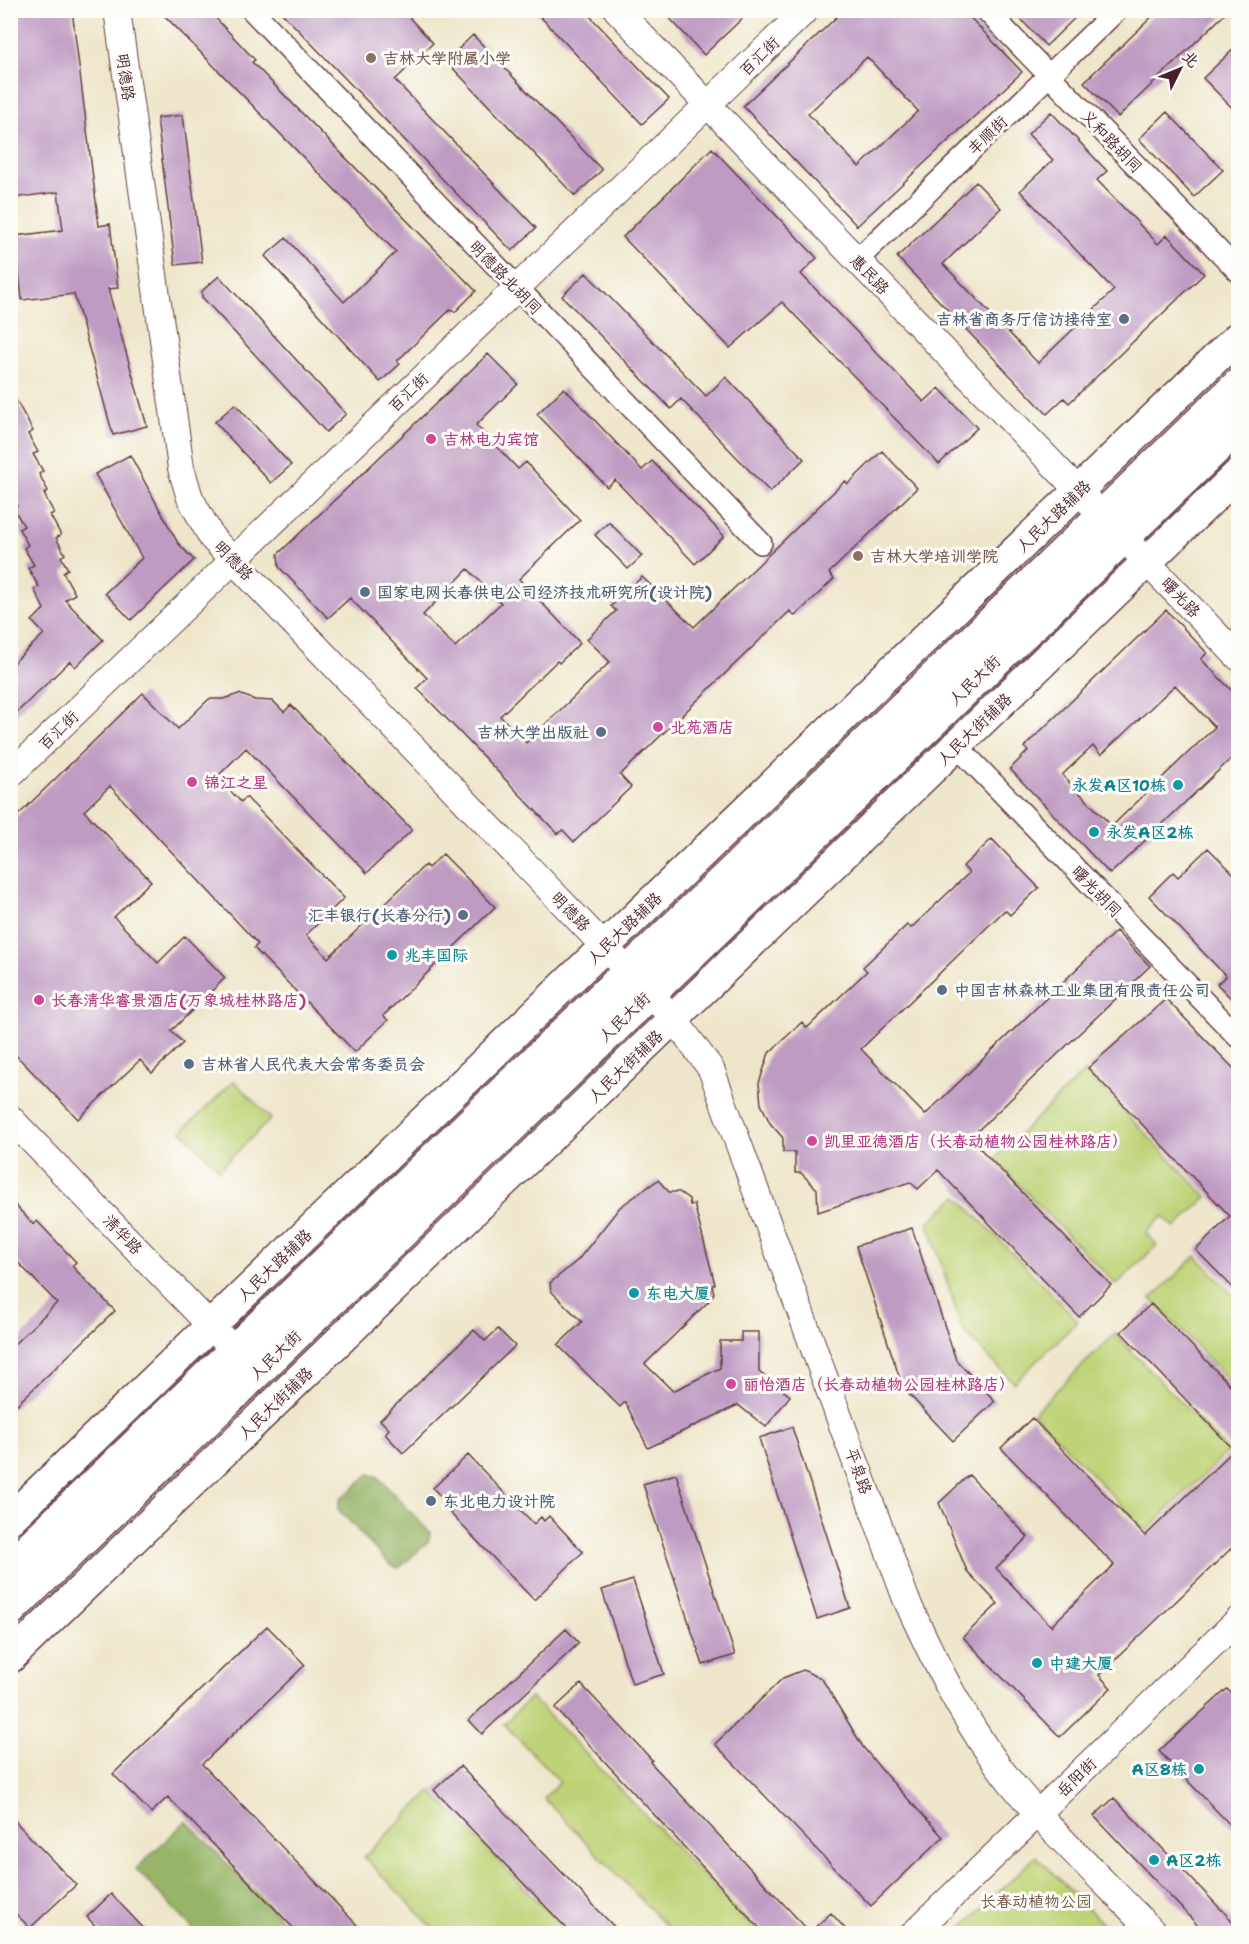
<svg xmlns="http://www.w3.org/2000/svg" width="1249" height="1944" font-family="'Shantell Sans','LXGW WenKai TC',sans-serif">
  <rect width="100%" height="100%" fill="#fdfcf7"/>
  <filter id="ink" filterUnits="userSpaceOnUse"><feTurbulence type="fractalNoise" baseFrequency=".0167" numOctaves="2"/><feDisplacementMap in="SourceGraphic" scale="12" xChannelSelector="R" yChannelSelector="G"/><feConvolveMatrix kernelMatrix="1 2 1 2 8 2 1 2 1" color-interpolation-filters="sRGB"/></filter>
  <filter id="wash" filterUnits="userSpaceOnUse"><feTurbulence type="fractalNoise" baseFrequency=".008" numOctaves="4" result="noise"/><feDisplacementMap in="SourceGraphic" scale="24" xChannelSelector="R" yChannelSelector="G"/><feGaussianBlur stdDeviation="1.35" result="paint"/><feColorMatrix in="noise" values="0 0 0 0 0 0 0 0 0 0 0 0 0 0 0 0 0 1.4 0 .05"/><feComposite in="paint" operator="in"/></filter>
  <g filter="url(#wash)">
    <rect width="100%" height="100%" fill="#eee6ca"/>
    <path fill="#bed377" stroke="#847951" stroke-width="1.5" d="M 1085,1071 L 1207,1197 L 1175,1228 L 1163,1216 L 1146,1233 L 1157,1245 L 1116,1285 L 994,1159 Z
      M 234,1081 L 271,1119 L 219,1169 L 182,1131 Z
      M 957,1196 L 1078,1321 L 1014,1383 L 962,1329 L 928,1223 Z
      M 1196,1256 L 1238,1300 L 1238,1389 L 1151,1299 Z
      M 1115,1334 L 1228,1451 L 1146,1531 L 1033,1413 Z
      M 531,1697 L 759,1933 L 673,1933 L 544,1798 L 560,1782 L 504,1724 Z
      M 431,1791 L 568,1933 L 438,1933 L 364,1857 Z
      M 1036,1856 L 1112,1933 L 957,1933 Z"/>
    <path fill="#96b568" stroke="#706a4a" stroke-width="1.5" d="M 369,1474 L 378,1477 L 430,1533 L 428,1542 L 399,1568 L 390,1565 L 338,1509 L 340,1500 Z
      M 186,1821 L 295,1933 L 197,1933 L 136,1869 Z"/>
    <g id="blocks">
      <path fill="#be9bc2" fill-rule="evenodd" d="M 10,10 L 72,10 L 99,226 L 110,224 L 118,288 L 108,289 L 147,426 L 113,435 L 74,294 L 22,300 L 15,236 L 63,230 L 58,192 L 13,198 Z
        M 159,10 L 208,10 L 255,60 L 252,62 L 476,291 L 455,312 L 451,309 L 397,361 L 400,364 L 380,382 L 265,256 L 286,238 L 344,302 L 396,252 Z
        M 279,10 L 402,10 L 433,43 L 395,80 L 536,228 L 512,251 Z
        M 534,10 L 584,10 L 669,99 L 642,124 Z
        M 662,10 L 751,10 L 704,55 Z
        M 844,10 L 963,10 L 1022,72 L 857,226 L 743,106 ZM 867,57 L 918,111 L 859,167 L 808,114 Z
        M 1012,10 L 1083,10 L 1046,46 Z
        M 1159,10 L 1229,10 L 1118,117 L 1084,82 Z
        M 473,35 L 602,170 L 575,196 L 446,61 Z
        M 1239,44 L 1239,115 L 1203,78 Z
        M 1051,112 L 1107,171 L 1097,180 L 1158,244 L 1167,235 L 1204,274 L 1069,403 L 1064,398 L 1047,414 L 897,257 L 976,182 L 1001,208 L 943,264 L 1038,363 L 1114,290 L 1020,191 L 1053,160 L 1028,134 Z
        M 1167,112 L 1223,170 L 1194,197 L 1139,139 Z
        M 183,115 L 202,262 L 175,265 L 157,118 Z
        M 712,148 L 817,258 L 801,274 L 924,402 L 939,388 L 977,428 L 939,464 L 782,302 L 730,348 L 623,237 Z
        M 586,273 L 706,396 L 726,377 L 804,459 L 770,492 L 681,399 L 671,409 L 562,296 Z
        M 219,276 L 346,414 L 326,432 L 202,297 L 202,291 Z
        M 488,354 L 518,384 L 476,425 L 518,469 L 526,462 L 580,520 L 519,579 L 580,643 L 559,663 L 557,661 L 500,716 L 526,743 L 610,662 L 587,639 L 616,611 L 611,606 L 642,577 L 694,627 L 845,481 L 848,484 L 882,451 L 917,488 L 829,573 L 834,579 L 795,616 L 790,611 L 620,775 L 631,787 L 574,842 L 563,830 L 558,834 L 417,688 L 427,678 L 350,598 L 328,618 L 279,567 L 278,554 ZM 468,569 L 501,603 L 455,647 L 423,615 Z
        M 564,388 L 642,470 L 652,461 L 724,536 L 695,564 L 615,480 L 607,487 L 537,414 Z
        M 10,389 L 33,431 L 28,434 L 38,452 L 33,454 L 43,471 L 39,474 L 48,491 L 44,494 L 54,513 L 50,515 L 61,535 L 56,538 L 65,554 L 61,557 L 68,569 L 63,572 L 75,594 L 65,600 L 103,640 L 75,667 L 70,661 L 10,719 L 10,666 L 44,634 L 32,621 L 44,609 L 34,589 L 39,587 L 28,568 L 34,565 L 24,548 L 28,545 L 19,529 L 24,526 L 13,508 L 17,506 L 10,494 Z
        M 235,404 L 291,465 L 271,483 L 215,422 Z
        M 130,455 L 178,543 L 194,560 L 131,620 L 105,593 L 142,558 L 95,474 Z
        M 609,522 L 642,556 L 628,569 L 595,535 Z
        M 1166,610 L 1207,653 L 1201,659 L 1239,698 L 1239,751 L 1110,874 L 1010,769 L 1028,751 L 1024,747 ZM 1175,685 L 1215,727 L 1112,826 L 1062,775 L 1093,746 L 1101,755 Z
        M 143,693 L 178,729 L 209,699 L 223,699 L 239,694 L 255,700 L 273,701 L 284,712 L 291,705 L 412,830 L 367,873 L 246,748 L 217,777 L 241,802 L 246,797 L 344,898 L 306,935 L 328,958 L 425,865 L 428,868 L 443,854 L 495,907 L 383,1016 L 388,1020 L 355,1052 L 254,948 L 258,944 L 110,786 L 84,811 L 151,881 L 114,917 L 158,963 L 185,936 L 225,978 L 171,1031 L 183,1043 L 152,1073 L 140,1060 L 78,1119 L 10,1049 L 10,823 Z
        M 992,839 L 1039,888 L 1010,915 L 1005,910 L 861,1049 L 925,1115 L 1116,931 L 1150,966 L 970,1138 L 1111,1285 L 1079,1317 L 938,1170 L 918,1189 L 910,1182 L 818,1212 L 817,1189 L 801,1173 L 795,1173 L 795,1152 L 783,1152 L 783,1138 L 770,1123 L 761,1104 L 759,1083 L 769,1053 L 802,1022 L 807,1028 L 867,971 L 863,967 L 907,925 L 911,928 L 969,873 L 963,866 Z
        M 1208,848 L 1239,879 L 1239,1006 L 1217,984 L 1226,976 L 1149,896 L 1173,872 L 1178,877 Z
        M 1166,999 L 1239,1074 L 1239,1294 L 1196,1250 L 1230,1216 L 1088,1068 Z
        M 658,1180 L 669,1192 L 679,1192 L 689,1199 L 690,1205 L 694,1204 L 715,1284 L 712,1285 L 714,1293 L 709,1301 L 645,1364 L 673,1391 L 720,1368 L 720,1341 L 741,1341 L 741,1332 L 759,1332 L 759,1372 L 790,1396 L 766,1427 L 738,1405 L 648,1448 L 625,1402 L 620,1407 L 558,1345 L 582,1322 L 551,1291 L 550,1283 L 578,1260 L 620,1207 Z
        M 10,1200 L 33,1224 L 37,1221 L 76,1262 L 72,1266 L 115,1311 L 10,1411 L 10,1348 L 57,1303 L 10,1254 Z
        M 912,1228 L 956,1360 L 995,1401 L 953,1441 L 903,1388 L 856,1246 Z
        M 1151,1304 L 1239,1394 L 1239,1541 L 1099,1675 L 1111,1688 L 1060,1737 L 963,1637 L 998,1604 L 967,1571 L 939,1503 L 969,1475 L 1028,1537 L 996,1568 L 1051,1626 L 1114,1565 L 1001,1448 L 1032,1418 L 1145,1536 L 1234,1450 L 1121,1332 Z
        M 498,1329 L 515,1346 L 403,1453 L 385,1434 L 389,1429 L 380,1420 L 474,1330 L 485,1341 Z
        M 792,1427 L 850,1608 L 817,1619 L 759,1438 Z
        M 468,1455 L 534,1524 L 541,1517 L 544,1521 L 549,1516 L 583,1552 L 534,1600 L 450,1513 L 453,1510 L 433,1488 Z
        M 676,1474 L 735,1655 L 703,1665 L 643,1484 Z
        M 633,1580 L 664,1674 L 632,1684 L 602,1590 Z
        M 267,1626 L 305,1665 L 202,1764 L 357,1925 L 349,1934 L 299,1934 L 168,1797 L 151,1813 L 113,1774 Z
        M 566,1629 L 579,1643 L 482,1734 L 469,1720 Z
        M 803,1670 L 822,1679 L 863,1747 L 885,1774 L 943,1837 L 871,1906 L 715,1744 L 783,1678 Z
        M 581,1684 L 652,1760 L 650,1762 L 810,1932 L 831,1913 L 850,1934 L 765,1934 L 555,1708 Z
        M 1227,1689 L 1239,1701 L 1239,1834 L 1159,1751 Z
        M 460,1766 L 621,1934 L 572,1934 L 434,1790 Z
        M 1114,1798 L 1239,1928 L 1239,1934 L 1206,1934 L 1094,1816 Z
        M 10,1816 L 76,1885 L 30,1928 L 10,1908 Z
        M 111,1894 L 149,1934 L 103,1934 L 87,1917 Z"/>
    </g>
  </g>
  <g filter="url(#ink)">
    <use href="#blocks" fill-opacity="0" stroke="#633d43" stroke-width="1.5"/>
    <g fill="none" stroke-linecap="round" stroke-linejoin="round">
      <g stroke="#633d43" stroke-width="24">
        <path id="minor" d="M 252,10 L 761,543
          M 986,10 L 1238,271
          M 857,260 L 1117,10
          M 957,746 L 1238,1037"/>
      </g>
      <g stroke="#633d43" stroke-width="28">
        <path id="tertiary" d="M 117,10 L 181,468 L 190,498 L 212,538 L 674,1019 L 711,1069 L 906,1599 C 935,1663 968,1730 1013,1785 C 1056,1837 1107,1884 1155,1934
          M 617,10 L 1238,657
          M 10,775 L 806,10
          M 10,1118 L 235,1351
          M 913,1934 L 1238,1620"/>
      </g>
      <g stroke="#633d43" stroke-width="33">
        <path id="secondary" d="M 10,1519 L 1238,337
          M 10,1658 L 1238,474"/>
      </g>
      <g stroke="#633d43" stroke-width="36">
        <path id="primary" d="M 10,1567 L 1238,386
          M 10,1609 L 1238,426"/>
      </g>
      <use href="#minor" stroke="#fff" stroke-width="21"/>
      <use href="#tertiary" stroke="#fff" stroke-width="26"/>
      <use href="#secondary" stroke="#fff" stroke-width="30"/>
      <use href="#primary" stroke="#fff" stroke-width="33"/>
    </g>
  </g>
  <g fill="#8d6e63" stroke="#fdfcf7" stroke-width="2">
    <circle cx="371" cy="58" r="6"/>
    <circle cx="858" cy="556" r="6"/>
  </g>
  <g fill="#5c6f8a" stroke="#fdfcf7" stroke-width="2">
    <circle cx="1124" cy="319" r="6"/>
    <circle cx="365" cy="592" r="6"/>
    <circle cx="601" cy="732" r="6"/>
    <circle cx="463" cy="915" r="6"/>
    <circle cx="942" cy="990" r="6"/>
    <circle cx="189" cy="1064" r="6"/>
    <circle cx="431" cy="1501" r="6"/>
  </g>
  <g fill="#d1479c" stroke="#fdfcf7" stroke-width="2">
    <circle cx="431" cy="439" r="6"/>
    <circle cx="658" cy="727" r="6"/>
    <circle cx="192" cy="782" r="6"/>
    <circle cx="39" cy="1000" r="6"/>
    <circle cx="812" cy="1141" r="6"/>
    <circle cx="731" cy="1384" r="6"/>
  </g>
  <g fill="#0f9aa8" stroke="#fdfcf7" stroke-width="2">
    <circle cx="1178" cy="785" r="6"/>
    <circle cx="1094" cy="832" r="6"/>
    <circle cx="392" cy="955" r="6"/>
    <circle cx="634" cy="1293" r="6"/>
    <circle cx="1037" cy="1663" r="6"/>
    <circle cx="1199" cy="1769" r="6"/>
    <circle cx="1154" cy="1860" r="6"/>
  </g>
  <g text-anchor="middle" stroke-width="6" stroke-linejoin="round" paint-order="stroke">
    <g font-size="16" fill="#4a1f2b" stroke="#fdfcf7">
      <text transform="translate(759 56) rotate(-44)" y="6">百汇街</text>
      <text transform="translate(126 77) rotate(82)" y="6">明德路</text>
      <text transform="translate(987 135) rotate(-44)" y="6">丰顺街</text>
      <text transform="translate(1112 141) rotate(46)" y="6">义和路胡同</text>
      <text transform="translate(870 274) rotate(46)" y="6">惠民路</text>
      <text transform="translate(506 277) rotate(46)" y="6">明德路北胡同</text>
      <text transform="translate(408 392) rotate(-44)" y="6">百汇街</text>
      <text transform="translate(1053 516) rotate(-44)" y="6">人民大路辅路</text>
      <text transform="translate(234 560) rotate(46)" y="6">明德路</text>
      <text transform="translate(1181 597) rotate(46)" y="6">曙光路</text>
      <text transform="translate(974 680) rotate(-44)" y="6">人民大街</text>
      <text transform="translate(974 729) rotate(-44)" y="6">人民大街辅路</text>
      <text transform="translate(58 730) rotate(-44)" y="6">百汇街</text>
      <text transform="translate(1097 891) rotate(46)" y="6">曙光胡同</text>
      <text transform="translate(571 911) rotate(46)" y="6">明德路</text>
      <text transform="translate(624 928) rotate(-44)" y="6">人民大路辅路</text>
      <text transform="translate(624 1017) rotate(-44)" y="6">人民大街</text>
      <text transform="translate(625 1066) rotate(-44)" y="6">人民大街辅路</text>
      <text transform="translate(123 1234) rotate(46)" y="6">清华路</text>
      <text transform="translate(274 1265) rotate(-44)" y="6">人民大路辅路</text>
      <text transform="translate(275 1355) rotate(-44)" y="6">人民大街</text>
      <text transform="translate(275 1403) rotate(-44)" y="6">人民大街辅路</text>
      <text transform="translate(859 1471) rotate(70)" y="6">平泉路</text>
      <text transform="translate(1076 1777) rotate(-44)" y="6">岳阳街</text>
    </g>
    <g font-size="16" font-weight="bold" fill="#785e54" stroke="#fdfcf7" text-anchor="start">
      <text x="383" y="64">吉林大学附属小学</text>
      <text x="870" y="562">吉林大学培训学院</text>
    </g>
    <g font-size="16" font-weight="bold" fill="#4e5e75" stroke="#fdfcf7" text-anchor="start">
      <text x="1112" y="325" text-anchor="end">吉林省商务厅信访接待室</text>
      <text x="377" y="598">国家电网长春供电公司经济技术研究所(设计院)</text>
      <text x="589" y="738" text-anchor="end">吉林大学出版社</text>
      <text x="451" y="921" text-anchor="end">汇丰银行(长春分行)</text>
      <text x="954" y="996">中国吉林森林工业集团有限责任公司</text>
      <text x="201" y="1070">吉林省人民代表大会常务委员会</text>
      <text x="443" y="1507">东北电力设计院</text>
    </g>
    <g font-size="16" font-weight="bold" fill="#b23c85" stroke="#fdfcf7" text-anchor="start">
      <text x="443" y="445">吉林电力宾馆</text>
      <text x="670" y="733">北苑酒店</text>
      <text x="204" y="788">锦江之星</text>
      <text x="51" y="1006">长春清华睿景酒店(万象城桂林路店)</text>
      <text x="824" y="1147">凯里亚德酒店（长春动植物公园桂林路店）</text>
      <text x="743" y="1390">丽怡酒店（长春动植物公园桂林路店）</text>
    </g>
    <g font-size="16" font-weight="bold" fill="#0d838f" stroke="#fdfcf7" text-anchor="start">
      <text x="1166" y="791" text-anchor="end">永发A区10栋</text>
      <text x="1106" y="838">永发A区2栋</text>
      <text x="404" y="961">兆丰国际</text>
      <text x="646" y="1299">东电大厦</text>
      <text x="1049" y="1669">中建大厦</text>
      <text x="1187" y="1775" text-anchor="end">A区8栋</text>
      <text x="1166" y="1866">A区2栋</text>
    </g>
    <g font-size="16" fill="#6d5542" stroke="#fdfcf7">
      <text x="1036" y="1907">长春动植物公园</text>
    </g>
  </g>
  <rect width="1249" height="1944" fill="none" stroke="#fdfcf7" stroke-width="36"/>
  <g transform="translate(1180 69) rotate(47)" stroke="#fdfcf7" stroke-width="4.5" paint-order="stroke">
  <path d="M0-4.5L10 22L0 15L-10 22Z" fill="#4a1f2b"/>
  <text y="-9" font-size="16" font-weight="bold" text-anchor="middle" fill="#4a1f2b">北</text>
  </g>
</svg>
